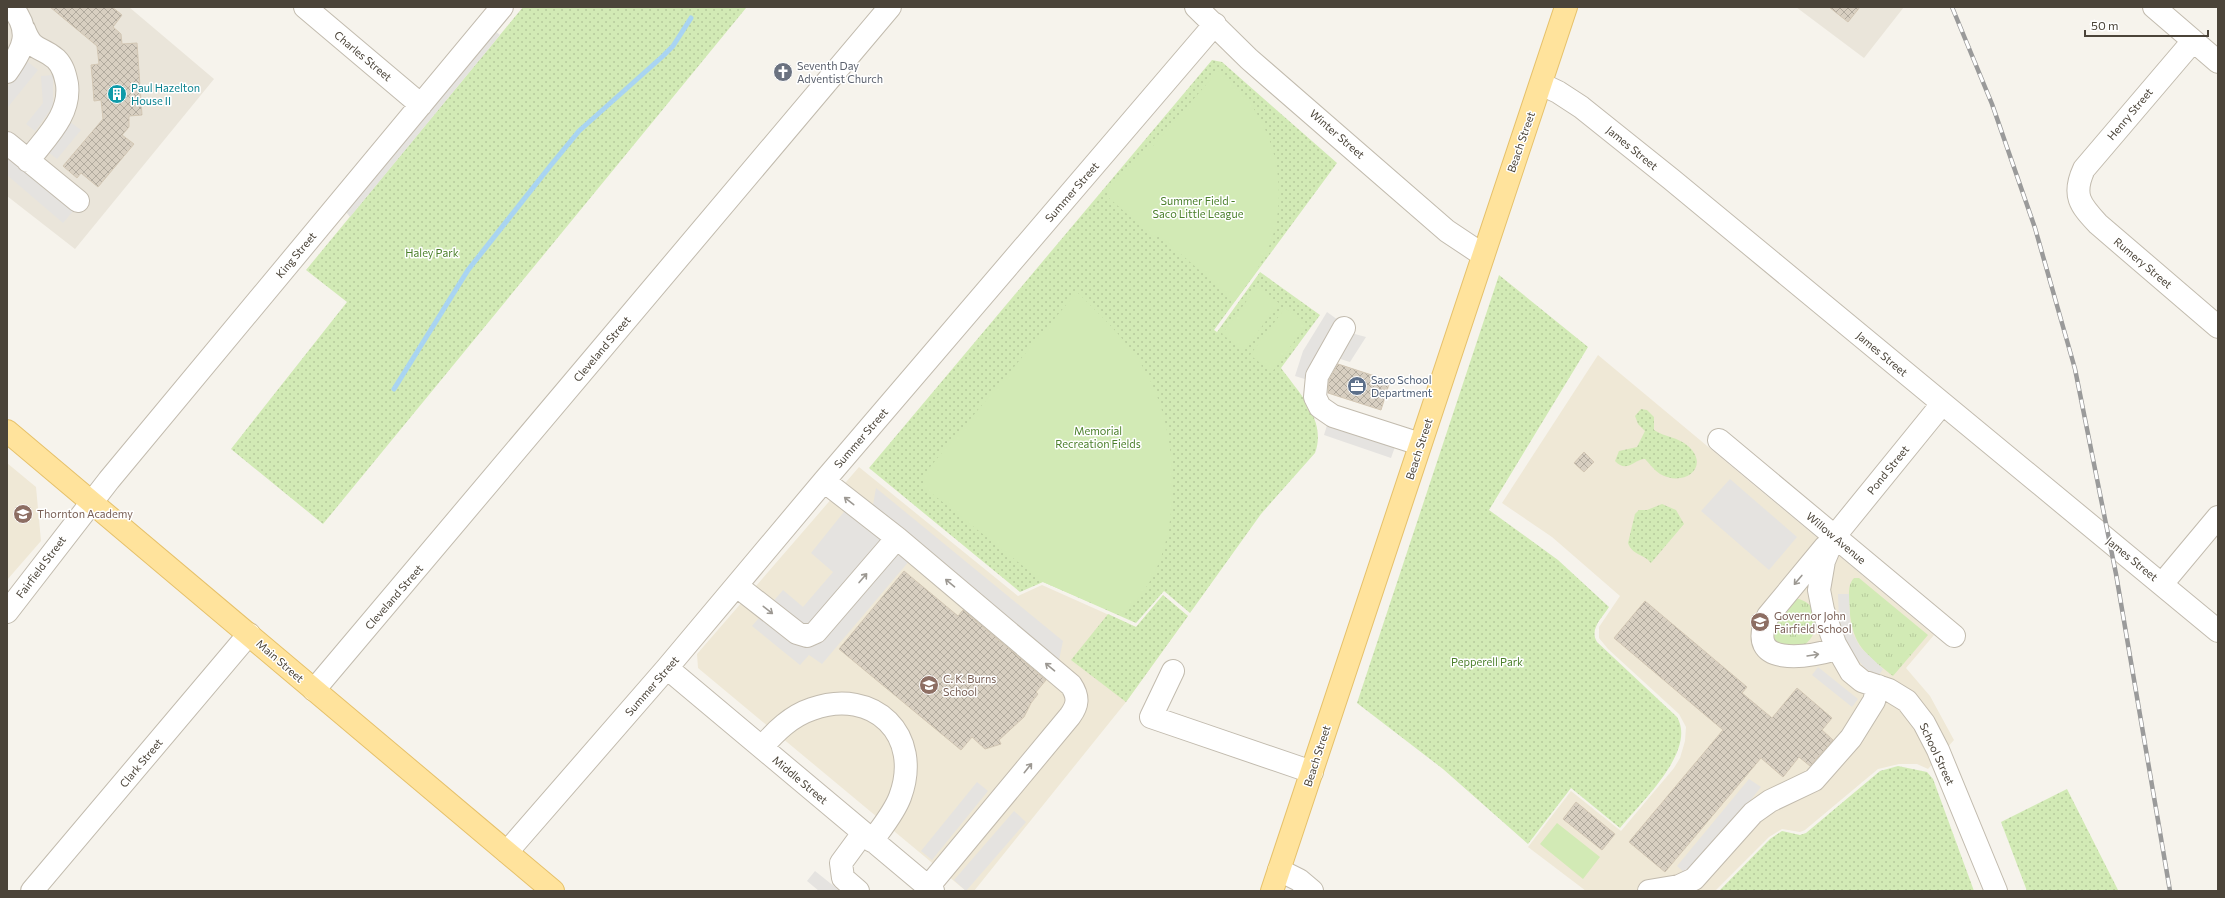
<svg xmlns="http://www.w3.org/2000/svg" width="2225" height="898" font-family="Commissioner,sans-serif">
  <defs>
    <pattern id="grass-tufts" width="24" height="20" patternUnits="userSpaceOnUse"><rect width="24" height="20" fill="#d2eab5"/><path d="M3 7l-1-3M5 7V3M7 7l1-3M15 17l-1-3M17 17v-4M19 17l1-3" fill="none" stroke="#b6ca9c"/></pattern>
    <pattern id="park-dots" width="8" height="8" patternUnits="userSpaceOnUse"><rect width="8" height="8" fill="#d2eab5"/><path d="M2 2h.1M6 6h.1" fill="none" stroke="#b6ca9c" stroke-width="1.8" stroke-linecap="round"/></pattern>
    <pattern id="building-cross-hatch" width="8" height="8" patternUnits="userSpaceOnUse"><rect width="8" height="8" fill="#d8cfc1"/><path d="M0 0l8 8M0 8l8-8" fill="none" stroke="#b1aa9e"/></pattern>
  </defs>
  <rect width="100%" height="100%" fill="#f6f3ec"/>
  <path fill="#eae5da" d="M 7,7 L 129,7 L 214,79 L 75,249 L 7,196 Z
    M 1796,7 L 1904,7 L 1864,58 Z"/>
  <path fill="#efe8d6" d="M 1598,355 L 1934,635 L 1906,668 L 1930,696 L 1954,740 L 1928,769 L 1917,764 L 1899,764 L 1878,769 L 1805,830 L 1800,832 L 1782,829 L 1769,837 L 1715,891 L 1586,891 L 1528,847 L 1571,791 L 1621,831 L 1674,768 L 1680,758 L 1685,741 L 1686,727 L 1679,714 L 1608,649 L 1599,638 L 1599,627 L 1620,596 L 1552,537 L 1502,503 Z
    M 7,463 L 36,487 L 41,541 L 7,580 Z
    M 859,467 L 1018,596 L 1042,585 L 1136,627 L 1163,595 L 1188,616 L 1126,702 L 974,891 L 966,891 L 698,668 L 697,654 Z"/>
  <path fill="url(#grass-tufts)" d="M 1854,578 L 1859,578 L 1928,635 L 1893,676 C 1861,651 1851,643 1849,602 C 1849,593 1848,584 1854,578 Z
    M 1792,598 C 1822,600 1824,634 1800,648 L 1775,644 L 1771,624 Z"/>
  <path fill="url(#park-dots)" d="M 523,7 L 746,8 L 323,524 L 231,449 L 347,302 L 306,270 Z
    M 1212,60 L 1222,62 L 1337,163 L 1214,330 L 1217,332 L 1260,272 L 1320,315 L 1281,368 C 1299,393 1327,420 1315,453 L 1261,514 L 1190,613 L 1164,591 L 1136,623 L 1043,582 L 1020,592 L 869,468 Z
    M 1499,275 L 1588,347 L 1489,510 L 1558,560 L 1609,607 C 1602,618 1589,629 1597,642 L 1677,717 C 1697,751 1641,802 1620,828 L 1571,788 L 1528,844 L 1443,769 L 1357,703 Z
    M 1641,409 L 1647,410 L 1654,417 L 1654,430 C 1664,437 1678,437 1688,446 C 1711,466 1685,488 1660,474 C 1654,470 1650,464 1645,459 C 1634,459 1627,474 1615,461 L 1619,451 L 1637,447 L 1645,431 L 1638,424 L 1635,416 Z
    M 1662,504 L 1676,510 L 1684,524 L 1651,563 C 1644,554 1632,555 1628,543 L 1635,514 L 1639,510 L 1647,510 Z
    M 1163,595 L 1188,616 L 1126,702 L 1071,660 L 1108,614 L 1136,627 Z
    M 1898,766 L 1927,772 L 1933,779 L 1974,891 L 1719,891 L 1770,839 L 1782,831 L 1800,835 L 1806,833 L 1880,771 Z
    M 2067,789 L 2118,890 L 2115,891 L 2027,891 L 2001,822 Z"/>
  <path fill="#d2eab5" d="M 1218,71 C 1228,80 1239,90 1248,101 C 1281,142 1289,208 1265,255 C 1257,271 1246,286 1235,301 L 1160,236 L 1152,236 L 1109,198 L 1109,189 L 1146,149 L 1152,147 Z
    M 1257,287 L 1279,303 L 1244,351 L 1222,334 Z
    M 1077,292 C 1104,319 1133,345 1150,380 C 1183,445 1185,569 1120,615 L 1043,582 L 925,488 L 925,474 L 930,467 Z
    M 1285,308 L 1307,324 L 1272,372 L 1250,355 Z
    M 1557,823 L 1600,857 L 1583,879 L 1540,844 Z"/>
  <path fill="#e5e3e0" d="M 495,31 L 500,35 L 350,217 L 346,212 Z
    M 28,62 L 38,70 L 8,107 L 7,88 Z
    M 53,75 L 53,106 L 35,131 L 26,124 L 43,103 L 41,76 Z
    M 70,122 L 81,130 L 57,159 L 47,151 Z
    M 7,153 L 74,210 L 63,223 L 7,175 Z
    M 1327,312 L 1338,320 L 1316,355 L 1308,380 L 1295,376 L 1303,351 Z
    M 1351,333 L 1366,337 L 1350,362 L 1334,357 Z
    M 1328,422 L 1396,444 L 1391,458 L 1324,435 Z
    M 1730,479 L 1797,537 L 1769,570 L 1701,511 Z
    M 876,488 L 1063,641 L 1059,660 L 873,505 Z
    M 847,508 L 910,560 L 822,664 L 809,655 L 800,665 L 752,626 L 783,590 L 803,607 L 833,572 L 811,553 Z
    M 1838,594 L 1849,594 L 1850,621 L 1853,634 L 1860,647 L 1883,669 L 1877,678 L 1863,666 L 1846,645 L 1839,621 Z
    M 1818,667 L 1858,699 L 1852,707 L 1812,675 Z
    M 1749,779 L 1761,787 L 1720,839 L 1685,873 L 1677,866 Z
    M 977,782 L 988,791 L 932,860 L 921,851 Z
    M 1014,811 L 1026,822 L 966,891 L 954,880 Z
    M 815,871 L 840,891 L 819,891 L 807,881 Z"/>
  <g fill="none" stroke-linecap="round" stroke-linejoin="round">
    <path stroke="#a9d4f2" stroke-width="5" d="M 394,389 L 468,270 L 551,165 L 579,131 L 663,56 L 673,46 L 691,18"/>
  </g>
  <path fill="url(#building-cross-hatch)" stroke="#d3c7b4" d="M 50,7 L 112,7 L 122,15 L 113,27 L 121,34 L 122,44 L 137,43 L 142,115 L 129,116 L 129,127 L 122,135 L 134,144 L 98,187 L 81,173 L 77,178 L 63,166 L 103,119 L 101,100 L 94,101 L 93,87 L 91,65 L 99,64 L 97,46 Z
    M 1829,7 L 1860,7 L 1848,22 Z
    M 1338,364 L 1390,381 L 1381,410 L 1328,393 L 1329,380 Z
    M 1584,452 L 1594,462 L 1584,472 L 1574,463 Z
    M 904,571 L 958,616 L 963,610 L 1046,680 L 1036,692 L 1038,694 L 1031,703 L 1024,717 L 999,740 L 1001,744 L 985,749 L 972,737 L 961,750 L 839,649 Z
    M 1645,601 L 1747,687 L 1742,693 L 1772,718 L 1797,688 L 1832,718 L 1822,730 L 1833,740 L 1810,766 L 1799,757 L 1783,777 L 1761,758 L 1665,872 L 1629,842 L 1723,730 L 1614,638 Z
    M 1576,802 L 1615,834 L 1602,850 L 1563,819 Z"/>
  <g fill="none" stroke-linecap="round" stroke-linejoin="round">
    <g stroke="#c2bbae" stroke-width="24">
      <path id="minor" d="M 305,7 L 421,105
        M 1196,7 L 1249,59 L 1447,231 L 1483,255
        M 2154,7 L 2218,62
        M 24,29 C 33,53 40,45 56,59 C 63,66 65,74 67,84 C 71,115 46,137 28,161
        M 2193,41 L 2084,169 C 2072,195 2080,205 2098,224 L 2218,327
        M 7,72 C 24,48 32,32 12,7
        M 1541,84 L 1558,92 L 1581,107 L 1671,179 L 2218,631
        M 7,143 L 78,201
        M 1344,328 L 1317,376 L 1315,397 L 1320,407 L 1333,416 L 1420,444
        M 1942,404 L 1834,537 L 1824,561 L 1819,590 L 1823,610 L 1835,644 L 1851,672 L 1862,681 L 1889,690 L 1907,701 L 1924,723 L 1938,750 L 1996,891
        M 1719,440 L 1954,636
        M 824,481 L 897,538 L 1071,685 C 1079,697 1078,705 1070,716 L 928,887
        M 1825,547 L 1768,616 C 1743,669 1809,657 1837,649
        M 2162,584 L 2218,517
        M 737,586 L 797,633 L 807,636 L 816,632 L 897,538
        M 7,612 L 109,480 L 502,7
        M 667,668 L 933,891
        M 1173,671 L 1151,717 L 1312,772
        M 314,690 L 890,7
        M 762,747 C 776,731 791,716 812,709 C 874,687 923,735 900,797 C 894,813 882,827 872,841
        M 507,852 L 667,668 L 824,481 L 1215,24
        M 1279,870 L 1299,880 L 1312,891
        M 32,891 L 249,634
        M 858,891 L 843,878 L 841,863 L 863,833
        M 1649,891 L 1679,886 L 1694,879 L 1753,813 L 1770,801 L 1814,780 L 1851,738 L 1874,701 L 1878,686"/>
    </g>
    <g stroke="#e6c16a" stroke-width="24">
      <path id="major" d="M 7,431 L 553,891
        M 1272,891 L 1566,7"/>
    </g>
    <use href="#minor" stroke="#fff" stroke-width="22"/>
    <use href="#major" stroke="#ffe39c" stroke-width="22"/>
    <g stroke="#9a9a9a" stroke-width="4.5">
      <path id="rail" d="M 1952,7 L 1992,104 L 2035,228 L 2075,369 L 2116,574 L 2170,891"/>
    </g>
    <use href="#rail" stroke="#fff" stroke-width="3" stroke-dasharray="9" stroke-linecap="butt"/>
  </g>
  <defs><path id="oneway-shaft" d="M-6 0H5M1.5-3L5.5 0L1.5 3" fill="none" stroke-width="1.6" stroke-linecap="round" stroke-linejoin="round"/></defs>
  <g stroke="#9c9892">
    <use href="#oneway-shaft" transform="translate(849 501) rotate(-142)"/>
    <use href="#oneway-shaft" transform="translate(863 578) rotate(-49)"/>
    <use href="#oneway-shaft" transform="translate(1798 580) rotate(130)"/>
    <use href="#oneway-shaft" transform="translate(950 583) rotate(-140)"/>
    <use href="#oneway-shaft" transform="translate(768 610) rotate(38)"/>
    <use href="#oneway-shaft" transform="translate(1813 655) rotate(-9)"/>
    <use href="#oneway-shaft" transform="translate(1050 667) rotate(-140)"/>
    <use href="#oneway-shaft" transform="translate(1028 768) rotate(-51)"/>
  </g>
  <defs>
    <g id="church-disc" transform="scale(1)"><circle r="9.5" fill="#6b7280" stroke="#fff"/><path d="M-1.2-6h2.4v3.5h3.3v2.4h-3.3V6h-2.4V-.1h-3.3v-2.4h3.3Z" fill="#fff"/></g>
    <g id="building-disc" transform="scale(1)"><circle r="9.5" fill="#0f9aa8" stroke="#fff"/><path d="M-4-6H4V6H1V3H-1V6H-4ZM-2.5-4.3h1.7v1.8h-1.7ZM.8-4.3h1.7v1.8H.8ZM-2.5-1h1.7V.8h-1.7ZM.8-1h1.7V.8H.8Z" fill="#fff"/></g>
    <g id="office-disc" transform="scale(1)"><circle r="9.5" fill="#5c6f8a" stroke="#fff"/><path d="M-6-3h4V-5.5h4V-3h4V5H-6ZM-1-4.5V-3h2v-1.5ZM-6 0V1H6V0Z" fill="#fff"/></g>
    <g id="school-disc" transform="scale(1)"><circle r="9.5" fill="#8d6e63" stroke="#fff"/><path d="M0-5L7-2L0 1L-7-2ZM-4 1L0 2.5L4 1V4Q0 6-4 4Z" fill="#fff"/></g>
  </defs>
  <g fill-rule="evenodd">
    <use href="#church-disc" x="783" y="72"/>
    <use href="#building-disc" x="117" y="94"/>
    <use href="#office-disc" x="1357" y="386"/>
    <use href="#school-disc" x="23" y="514"/>
    <use href="#school-disc" x="1760" y="622"/>
    <use href="#school-disc" x="929" y="685"/>
  </g>
  <g text-anchor="middle" stroke-width="3" stroke-linejoin="round" paint-order="stroke">
    <g font-size="11" fill="#4b4439" stroke="#fff">
      <text transform="translate(363 56) rotate(40)" y="4">Charles Street</text>
      <text transform="translate(2130 114) rotate(-50)" y="4">Henry Street</text>
      <text transform="translate(1337 134) rotate(41)" y="4">Winter Street</text>
      <text transform="translate(1521 142) rotate(-71)" y="4">Beach Street</text>
      <text transform="translate(1632 148) rotate(39)" y="4">James Street</text>
      <text transform="translate(1072 192) rotate(-49)" y="4">Summer Street</text>
      <text transform="translate(296 255) rotate(-50)" y="4">King Street</text>
      <text transform="translate(2143 263) rotate(40)" y="4">Rumery Street</text>
      <text transform="translate(602 349) rotate(-50)" y="4">Cleveland Street</text>
      <text transform="translate(1882 354) rotate(40)" y="4">James Street</text>
      <text transform="translate(861 438) rotate(-49)" y="4">Summer Street</text>
      <text transform="translate(1419 449) rotate(-72)" y="4">Beach Street</text>
      <text transform="translate(1888 470) rotate(-51)" y="4">Pond Street</text>
      <text transform="translate(1836 538) rotate(40)" y="4">Willow Avenue</text>
      <text transform="translate(2132 559) rotate(39)" y="4">James Street</text>
      <text transform="translate(41 567) rotate(-53)" y="4">Fairfield Street</text>
      <text transform="translate(394 597) rotate(-49)" y="4">Cleveland Street</text>
      <text transform="translate(280 661) rotate(41)" y="4">Main Street</text>
      <text transform="translate(652 686) rotate(-49)" y="4">Summer Street</text>
      <text transform="translate(1937 754) rotate(65)" y="4">School Street</text>
      <text transform="translate(1317 756) rotate(-72)" y="4">Beach Street</text>
      <text transform="translate(141 763) rotate(-50)" y="4">Clark Street</text>
      <text transform="translate(800 780) rotate(40)" y="4">Middle Street</text>
    </g>
    <g font-size="11" fill="#5b616d" stroke="#fff" text-anchor="start">
      <text x="797" y="70">Seventh Day<tspan x="797" dy="13">Adventist Church</tspan></text>
    </g>
    <g font-size="11" fill="#0d838f" stroke="#fff" text-anchor="start">
      <text x="131" y="92">Paul Hazelton<tspan x="131" dy="13">House II</tspan></text>
    </g>
    <g font-size="11" fill="#4a7f2a" stroke="#fff">
      <text x="1198" y="205">Summer Field -<tspan x="1198" dy="13">Saco Little League</tspan></text>
      <text x="432" y="257">Haley Park</text>
      <text x="1098" y="435">Memorial<tspan x="1098" dy="13">Recreation Fields</tspan></text>
      <text x="1487" y="666">Pepperell Park</text>
    </g>
    <g font-size="11" fill="#4e5e75" stroke="#fff" text-anchor="start">
      <text x="1371" y="384">Saco School<tspan x="1371" dy="13">Department</tspan></text>
    </g>
    <g font-size="11" fill="#785e54" stroke="#fff" text-anchor="start">
      <text x="37" y="518">Thornton Academy</text>
      <text x="1774" y="620">Governor John<tspan x="1774" dy="13">Fairfield School</tspan></text>
      <text x="943" y="683">C. K. Burns<tspan x="943" dy="13">School</tspan></text>
    </g>
  </g>
  <rect width="2225" height="898" fill="none" stroke="#4b4439" stroke-width="16"/>
  <path d="M2085 30v6h123v-6" fill="none" stroke="#4b4439" stroke-width="2"/>
  <text x="2091" y="30" font-size="12" fill="#4b4439" stroke="#ffffff" stroke-width="3" paint-order="stroke">50 m</text>
</svg>
